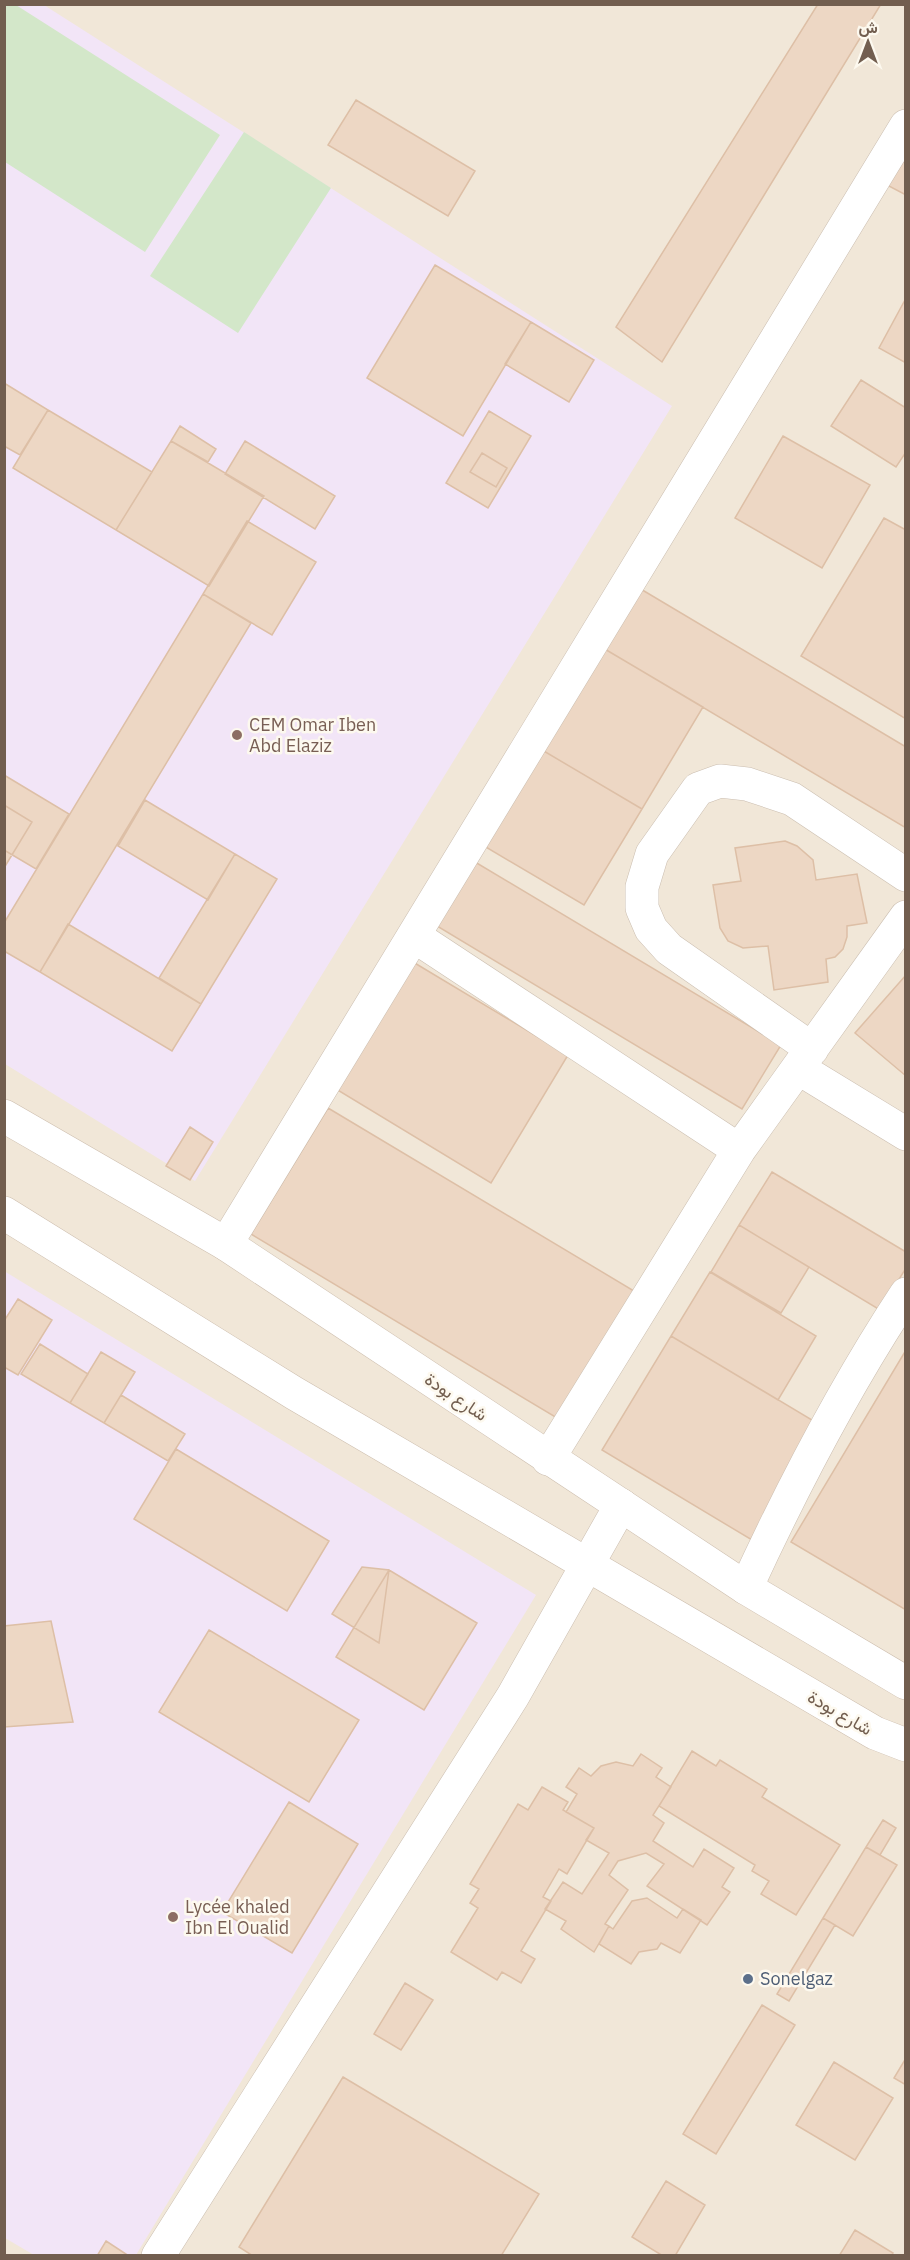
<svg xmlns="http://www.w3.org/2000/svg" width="910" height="2260" font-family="'IBM Plex Sans',Vazirmatn,sans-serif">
  <rect width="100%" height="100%" fill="#faf5e9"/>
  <path fill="#f1e7d8" d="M 5,5 L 905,5 L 905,2255 L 5,2255 Z"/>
  <path fill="#f2e5f7" d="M 4,5 L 44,5 L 672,406 L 195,1181 L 5,1064 Z
    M 4,1271 L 536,1595 L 136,2255 L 34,2255 L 5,2238 Z"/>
  <path fill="#d3e7c9" d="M 4,5 L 16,5 L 220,135 L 145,252 L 5,162 Z
    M 244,132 L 331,188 L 238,333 L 150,276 Z"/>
  <path fill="#edd7c4" stroke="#ddbfa6" stroke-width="1.5" d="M 818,4 L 881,4 L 662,362 L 616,327 Z
    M 356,100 L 475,171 L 448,216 L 328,145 Z
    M 906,146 L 906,195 L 885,184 Z
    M 435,265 L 531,322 L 463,436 L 367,378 Z
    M 905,300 L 906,301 L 906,363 L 879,348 Z
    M 531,322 L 594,360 L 569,402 L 505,364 Z
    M 861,380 L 906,408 L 906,452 L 896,467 L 831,426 Z
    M 4,383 L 48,410 L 20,455 L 4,446 Z
    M 48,410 L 152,472 L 116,530 L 13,468 Z
    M 489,411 L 531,436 L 488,508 L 446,483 Z
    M 180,426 L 216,449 L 208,462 L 171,441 Z
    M 783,436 L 870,485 L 822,568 L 735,518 Z
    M 171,441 L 264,496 L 209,586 L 116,530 Z
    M 245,441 L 335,496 L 315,529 L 225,474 Z
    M 482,453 L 507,468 L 496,487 L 470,472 Z
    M 884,518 L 906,530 L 906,719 L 801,656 Z
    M 247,521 L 316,562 L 272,635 L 203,594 Z
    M 639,588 L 906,747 L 906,828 L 603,648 Z
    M 203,594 L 251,623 L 40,972 L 4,951 L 4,923 Z
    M 603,648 L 703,707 L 642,809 L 542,750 Z
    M 537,747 L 642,809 L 584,905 L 479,843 Z
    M 4,775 L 69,814 L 36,869 L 4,850 Z
    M 145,800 L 235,854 L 208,900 L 118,846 Z
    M 4,805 L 32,822 L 4,868 Z
    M 785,841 L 797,846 L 813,860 L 816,880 L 857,874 L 867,923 L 847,926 L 847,937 L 843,949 L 835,957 L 826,959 L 828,982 L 774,990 L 768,946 L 743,948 L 728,941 L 720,928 L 713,885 L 741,881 L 735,848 Z
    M 235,854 L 277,879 L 201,1004 L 159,978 Z
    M 470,859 L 781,1045 L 742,1109 L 432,923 Z
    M 68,924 L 201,1004 L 172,1051 L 40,972 Z
    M 408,959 L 568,1055 L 491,1183 L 331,1086 Z
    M 906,975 L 906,1076 L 855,1033 Z
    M 328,1108 L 639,1294 L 562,1421 L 251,1234 Z
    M 190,1127 L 213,1142 L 190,1180 L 166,1166 Z
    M 772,1172 L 906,1252 L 906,1268 L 880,1310 L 739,1225 Z
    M 739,1225 L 809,1267 L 781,1313 L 711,1272 Z
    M 710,1272 L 816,1336 L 778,1400 L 671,1336 Z
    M 18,1299 L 52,1320 L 18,1375 L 4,1367 L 4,1321 Z
    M 671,1336 L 822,1426 L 752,1540 L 602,1450 Z
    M 40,1344 L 88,1374 L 70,1403 L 21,1374 Z
    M 906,1350 L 906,1610 L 791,1542 Z
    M 101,1352 L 135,1372 L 104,1423 L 70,1403 Z
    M 121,1395 L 185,1434 L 168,1461 L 104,1423 Z
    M 176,1449 L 329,1541 L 287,1611 L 134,1519 Z
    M 362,1567 L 389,1570 L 379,1643 L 332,1614 Z
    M 389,1570 L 477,1623 L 424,1710 L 336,1657 Z
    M 51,1621 L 73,1722 L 4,1727 L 4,1626 Z
    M 209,1630 L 359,1720 L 309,1802 L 159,1712 Z
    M 692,1751 L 716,1766 L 720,1760 L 767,1789 L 762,1797 L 840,1845 L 796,1915 L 761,1894 L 769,1881 L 752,1871 L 755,1865 L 659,1806 Z
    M 641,1754 L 662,1768 L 656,1777 L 671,1787 L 653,1815 L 664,1823 L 653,1841 L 693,1867 L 704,1849 L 734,1868 L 722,1887 L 730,1892 L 707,1925 L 647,1886 L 664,1864 L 646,1853 L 618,1861 L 609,1875 L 628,1890 L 605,1924 L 609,1926 L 594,1952 L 561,1929 L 566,1921 L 545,1909 L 563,1882 L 582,1894 L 609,1853 L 586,1840 L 594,1828 L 566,1812 L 577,1794 L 566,1787 L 579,1768 L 591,1776 L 601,1766 L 616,1762 L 633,1766 Z
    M 542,1787 L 568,1802 L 563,1810 L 594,1828 L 567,1874 L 559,1869 L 543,1897 L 551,1901 L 521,1951 L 535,1959 L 521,1983 L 502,1972 L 497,1980 L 451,1952 L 478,1908 L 470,1903 L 479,1889 L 470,1884 L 518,1804 L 528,1810 Z
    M 289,1802 L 358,1844 L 292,1953 L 222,1912 Z
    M 883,1820 L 896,1828 L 880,1855 L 866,1847 Z
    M 866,1847 L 897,1865 L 853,1936 L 823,1918 Z
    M 647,1898 L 677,1918 L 683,1909 L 701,1920 L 680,1953 L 661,1943 L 657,1949 L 639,1952 L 631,1964 L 599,1944 L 609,1926 L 613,1929 L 632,1901 Z
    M 823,1918 L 835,1925 L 789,2001 L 777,1994 Z
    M 405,1983 L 433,2000 L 401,2050 L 374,2034 Z
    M 762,2005 L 795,2025 L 716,2154 L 683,2134 Z
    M 906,2058 L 906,2085 L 894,2078 Z
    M 834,2062 L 893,2098 L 855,2160 L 796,2125 Z
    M 343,2077 L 539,2194 L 501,2256 L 253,2256 L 239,2247 Z
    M 666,2181 L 705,2205 L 675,2256 L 663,2256 L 632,2237 Z
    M 855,2230 L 893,2253 L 891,2256 L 839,2256 Z
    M 106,2241 L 129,2256 L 97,2256 Z"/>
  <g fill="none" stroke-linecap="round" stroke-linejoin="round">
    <g stroke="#cbbeb0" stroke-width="34">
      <path id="street" d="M 414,936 L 739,1150
        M 812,1049 L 669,949 L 651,929 L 642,908 L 642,887 L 652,854 L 698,789 L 720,781 L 747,784 L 792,799 L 906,875
        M 798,1068 L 906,1134
        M 226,1244 L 906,126
        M 548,1459 L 739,1150 L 906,917
        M 746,1588 C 793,1486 844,1388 906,1294
        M 158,2256 L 513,1696 L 621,1505"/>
    </g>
    <g stroke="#cdbeae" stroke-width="34">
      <path id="secondary" d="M 4,1116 L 226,1244 L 746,1588 L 906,1683
        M 4,1213 L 294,1393 L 875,1733 L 906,1745"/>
    </g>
    <use href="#street" stroke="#fff" stroke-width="33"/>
    <use href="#secondary" stroke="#fff" stroke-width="33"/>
  </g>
  <g fill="#8d6e63" stroke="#fdf9ef" stroke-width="2">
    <circle cx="237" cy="735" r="6"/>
    <circle cx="173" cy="1917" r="6"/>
  </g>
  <circle fill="#5c6f8a" stroke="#fdf9ef" stroke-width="2" cx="748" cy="1979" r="6"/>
  <g text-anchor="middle" stroke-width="5" stroke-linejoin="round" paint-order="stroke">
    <g font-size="18" fill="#785e54" stroke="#fdf9ef" text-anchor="start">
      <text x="249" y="731">CEM Omar Iben<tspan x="249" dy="21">Abd Elaziz</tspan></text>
      <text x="185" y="1913">Lycée khaled<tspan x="185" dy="21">Ibn El Oualid</tspan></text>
    </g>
    <g font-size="18" fill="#725e4f" stroke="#fdf9ef">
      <text transform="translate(456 1397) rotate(34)" y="6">شارع بودة</text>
      <text transform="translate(840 1713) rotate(30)" y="6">شارع بودة</text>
    </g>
    <g font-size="18" fill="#4e5e75" stroke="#fdf9ef" text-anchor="start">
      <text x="760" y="1985">Sonelgaz</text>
    </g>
  </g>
  <rect width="910" height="2260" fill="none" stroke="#725e4f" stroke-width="12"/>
  <g transform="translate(868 42)" stroke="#fdf9ef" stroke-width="4.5" paint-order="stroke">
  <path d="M0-4.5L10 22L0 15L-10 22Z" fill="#725e4f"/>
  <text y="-9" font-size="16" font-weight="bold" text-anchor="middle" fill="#725e4f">ش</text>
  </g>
</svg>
